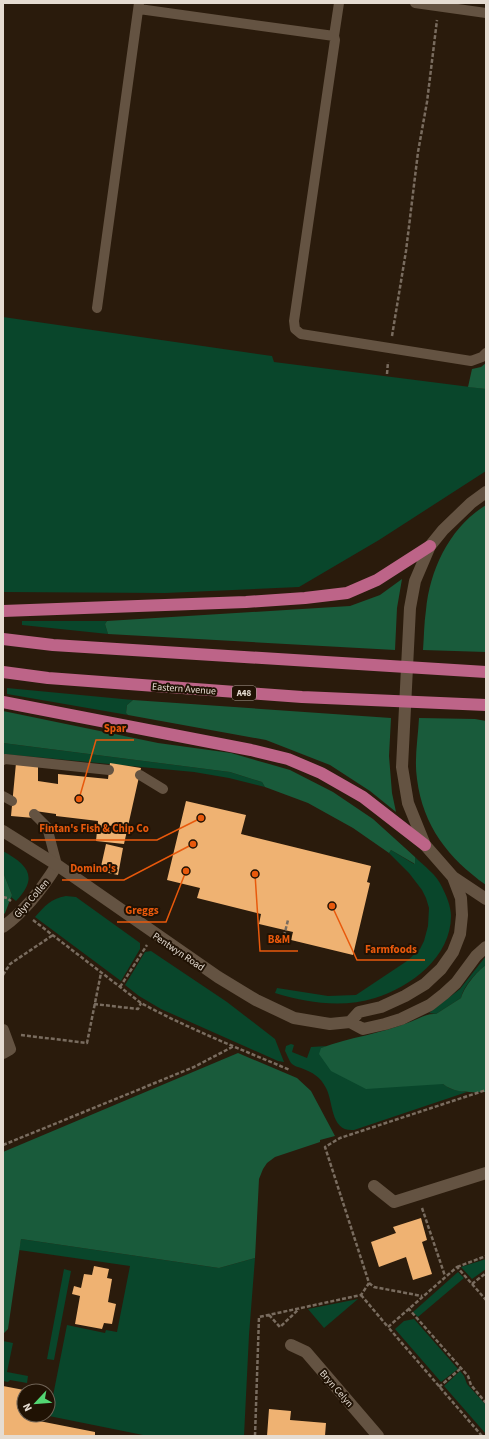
<svg xmlns="http://www.w3.org/2000/svg" width="489" height="1439" font-family="'Source Sans 3',sans-serif">
  <rect width="100%" height="100%" fill="#2a1b0c"/>
  <path fill="#09462b" d="M 3,317 L 272,356 L 274,362 L 486,389 L 486,471 L 379,540 L 299,587 L 165,593 L 3,592 Z
    M 22,621 L 107,621 L 105,624 L 108,634 L 22,625 Z
    M 7,688 L 133,700 L 127,705 L 126,713 L 128,715 L 7,694 Z
    M 3,743 L 230,772 L 262,782 L 265,787 L 229,778 L 194,772 L 3,754 Z
    M 391,850 L 414,864 L 415,857 C 424,866 437,875 442,887 C 446,895 451,906 451,916 C 451,957 411,987 375,998 C 343,1008 307,1003 275,993 L 277,988 L 328,996 L 356,995 L 407,961 L 420,949 L 424,941 L 428,926 L 429,908 L 426,898 L 422,890 L 409,873 L 389,853 Z
    M 3,851 C 28,865 39,877 16,901 L 11,897 L 12,895 L 3,872 Z
    M 66,896 L 76,897 L 140,943 L 140,949 L 121,981 L 35,917 C 45,906 50,899 66,896 Z
    M 151,951 L 227,1002 L 275,1039 L 284,1062 L 278,1061 L 161,1009 L 139,996 L 125,985 L 145,952 Z
    M 486,956 L 486,965 C 477,971 463,987 461,998 L 436,1014 L 429,1013 L 460,989 Z
    M 291,1044 L 294,1045 L 292,1052 L 307,1058 L 311,1047 L 327,1046 L 321,1048 L 443,1084 C 451,1090 458,1091 467,1092 L 354,1130 C 330,1132 334,1103 326,1088 C 320,1076 313,1073 301,1068 C 298,1067 294,1066 292,1064 C 289,1061 287,1054 285,1051 L 286,1046 Z
    M 21,1239 L 219,1268 L 255,1258 L 249,1335 L 244,1436 L 148,1436 L 49,1416 L 67,1325 L 105,1333 L 106,1330 L 117,1332 L 130,1266 L 19,1250 Z
    M 486,1259 L 486,1269 L 472,1279 L 461,1267 Z
    M 64,1269 L 71,1271 L 54,1360 L 47,1359 Z
    M 458,1272 L 464,1278 L 418,1317 L 413,1312 Z
    M 358,1299 L 324,1328 L 308,1309 Z
    M 414,1319 L 458,1369 L 441,1382 L 395,1329 L 404,1321 Z
    M 3,1341 L 13,1343 L 7,1372 L 28,1376 L 27,1383 L 10,1380 L 8,1382 L 3,1381 Z
    M 460,1371 L 464,1376 L 467,1384 L 486,1405 L 486,1434 L 444,1386 Z"/>
  <path fill="#195b3b" d="M 486,363 L 486,389 L 468,387 L 472,369 L 481,367 Z
    M 486,505 L 486,652 L 423,650 C 424,637 424,623 426,610 C 430,569 450,527 486,505 Z
    M 402,579 L 397,608 L 395,650 L 108,634 L 105,624 L 107,621 L 350,606 L 380,595 Z
    M 133,700 L 391,718 L 389,756 L 392,793 L 396,812 L 370,791 L 330,765 L 266,740 L 128,715 L 126,713 L 127,705 Z
    M 3,711 L 158,743 L 231,753 L 290,770 L 333,792 L 373,819 L 415,857 L 415,864 L 391,850 L 389,853 L 353,828 L 308,803 L 265,787 L 262,782 L 230,772 L 3,743 Z
    M 419,718 L 475,719 L 486,721 L 486,885 C 448,858 423,826 417,779 C 414,759 418,738 419,718 Z
    M 3,872 L 12,895 L 5,913 L 3,915 Z
    M 486,965 L 486,1092 C 471,1092 456,1094 443,1084 L 366,1089 L 331,1071 L 319,1054 L 321,1048 C 350,1037 381,1034 410,1022 C 419,1019 426,1013 436,1014 L 461,998 C 464,987 477,971 486,965 Z
    M 238,1053 L 297,1078 L 311,1091 L 335,1136 L 320,1140 L 320,1142 L 275,1157 L 267,1163 L 263,1169 L 259,1179 L 255,1258 L 219,1268 L 21,1239 L 8,1329 L 3,1334 L 3,1152 Z"/>
  <path fill="#efb272" d="M 16,763 L 38,765 L 38,781 L 58,784 L 58,774 L 108,779 L 110,763 L 141,768 L 124,844 L 96,841 L 98,821 L 56,816 L 56,814 L 35,811 L 34,818 L 11,816 Z
    M 186,801 L 246,815 L 241,834 L 371,866 L 367,882 L 370,883 L 353,955 L 291,940 L 293,932 L 259,924 L 261,914 L 197,898 L 200,888 L 167,880 Z
    M 106,844 L 123,848 L 118,875 L 100,871 Z
    M 421,1218 L 427,1240 L 422,1242 L 432,1274 L 413,1280 L 406,1257 L 379,1267 L 371,1242 L 396,1233 L 393,1227 Z
    M 94,1266 L 109,1269 L 107,1278 L 112,1279 L 108,1302 L 116,1304 L 112,1324 L 104,1323 L 102,1329 L 75,1324 L 80,1296 L 72,1294 L 74,1286 L 81,1288 L 84,1274 L 92,1275 Z
    M 3,1386 L 24,1390 L 24,1415 L 30,1415 L 29,1419 L 95,1432 L 95,1436 L 3,1436 Z
    M 269,1409 L 291,1411 L 290,1420 L 326,1423 L 325,1436 L 267,1436 Z"/>
  <g fill="none" stroke-linecap="round" stroke-linejoin="round">
    <path stroke="#796c5f" stroke-width="2.5" stroke-dasharray="4 2" stroke-linecap="butt" d="M 392,336 L 406,251 L 418,152 L 427,102 L 437,20
      M 387,374 L 388,362
      M 3,897 L 7,898 L 11,901
      M 33,920 L 141,1003 C 189,1029 240,1049 290,1070
      M 284,936 L 288,920
      M 3,975 L 10,964 L 53,935
      M 120,987 L 147,945
      M 94,1004 L 138,1009 L 141,1003
      M 21,1035 L 87,1043 L 101,973
      M 3,1145 L 194,1067 L 234,1046
      M 422,1208 L 445,1276
      M 457,1267 L 486,1256
      M 369,1283 L 374,1287 L 422,1296
      M 472,1284 L 486,1300
      M 361,1295 L 388,1327
      M 408,1308 L 468,1376 L 471,1385 L 486,1403
      M 269,1315 L 280,1327 L 299,1309
      M 439,1387 L 460,1369
      M 255,1436 L 259,1317 L 361,1295 L 369,1283 L 325,1147 L 340,1138 L 486,1090
      M 482,1436 L 388,1327 L 457,1267 L 472,1284 L 486,1273"/>
    <path stroke="#645342" stroke-width="10" d="M 339,3 L 334,36 L 335,40 L 294,321 L 295,329 L 301,334 L 471,361 L 482,357 L 486,353
      M 415,3 L 486,13
      M 139,9 L 334,36
      M 97,308 L 139,3
      M 3,760 L 5,759 L 109,770
      M 140,775 L 163,789
      M 3,796 L 12,801
      M 34,814 L 47,827 L 57,865"/>
    <path stroke="#645342" stroke-width="12" d="M 3,927 C 25,911 42,889 57,865
      M 3,1030 L 10,1049 L 3,1053
      M 374,1186 L 394,1202 L 486,1173
      M 291,1345 L 306,1352 L 378,1436"/>
    <path stroke="#645342" stroke-width="12" d="M 486,492 L 471,503 L 443,530 L 430,546 L 415,581 L 410,608 L 402,767 L 408,803 L 425,845 L 453,877 L 486,899
      M 3,831 L 57,865 L 218,977 L 256,1000 L 294,1018 L 330,1024 L 350,1022 L 363,1029 L 385,1024 L 401,1019 L 430,1005 L 444,994 L 456,983 L 476,956 L 486,947
      M 350,1022 L 359,1012 L 381,1007 L 405,996 L 425,984 L 441,969 L 453,952 L 460,934 L 462,915 L 461,898 L 453,877"/>
    <path stroke="#bd6488" stroke-width="12" d="M 3,611 L 246,602 L 305,598 L 347,593 L 377,580 L 430,546
      M 3,639 L 53,645 L 486,672
      M 3,672 L 48,678 L 302,697 L 486,705
      M 3,702 L 251,750 L 288,759 L 321,773 L 363,797 L 425,845"/>
  </g>
  <g text-anchor="middle" stroke-width="4" stroke-linejoin="round" paint-order="stroke">
    <rect fill="#201204" stroke="#aa9f94" stroke-width="1" x="232" y="686" width="24" height="14" rx="3"/>
    <g font-size="9" font-weight="bold" fill="#e5dcd2">
      <text x="244" y="696">A48</text>
    </g>
    <g font-size="10" fill="#e5dcd2" stroke="#201204">
      <text transform="translate(184 688) rotate(4)" y="4">Eastern Avenue</text>
      <text transform="translate(31 898) rotate(-49)" y="4">Glyn Collen</text>
      <text transform="translate(179 951) rotate(34)" y="4">Pentwyn Road</text>
      <text transform="translate(337 1388) rotate(49)" y="4">Bryn Celyn</text>
    </g>
  </g>
  <path fill="none" stroke="#e8590c" stroke-width="1.5" d="M79 799L96 740H134M201 818L157 840H31M193 844L124 880H62M186 871L166 922H117M255 874L260 951H298M332 906L357 960H425"/>
  <g fill="#e8590c" stroke="#201204" stroke-width="1.5">
    <circle cx="79" cy="799" r="4"/>
    <circle cx="201" cy="818" r="4"/>
    <circle cx="193" cy="844" r="4"/>
    <circle cx="186" cy="871" r="4"/>
    <circle cx="255" cy="874" r="4"/>
    <circle cx="332" cy="906" r="4"/>
  </g>
  <g font-size="11" text-anchor="middle" font-weight="bold" fill="#e8590c" stroke="#201204" stroke-width="4" stroke-linejoin="round" paint-order="stroke">
    <text x="115" y="732">Spar</text>
    <text x="94" y="832">Fintan's Fish &amp; Chip Co</text>
    <text x="93" y="872">Domino's</text>
    <text x="142" y="914">Greggs</text>
    <text x="279" y="943">B&amp;M</text>
    <text x="391" y="953">Farmfoods</text>
  </g>
  <rect width="489" height="1439" fill="none" stroke="#e5dcd2" stroke-width="8"/>
  <g transform="translate(36 1403) rotate(244)"><circle r="19" fill="#201204" stroke="#6f6356"/>
  <path d="M0-3L7 15L0 10L-7 15Z" fill="#53d673"/>
  <text y="-6" font-size="11" font-weight="bold" text-anchor="middle" fill="#e5dcd2">N</text>
  </g>
</svg>
